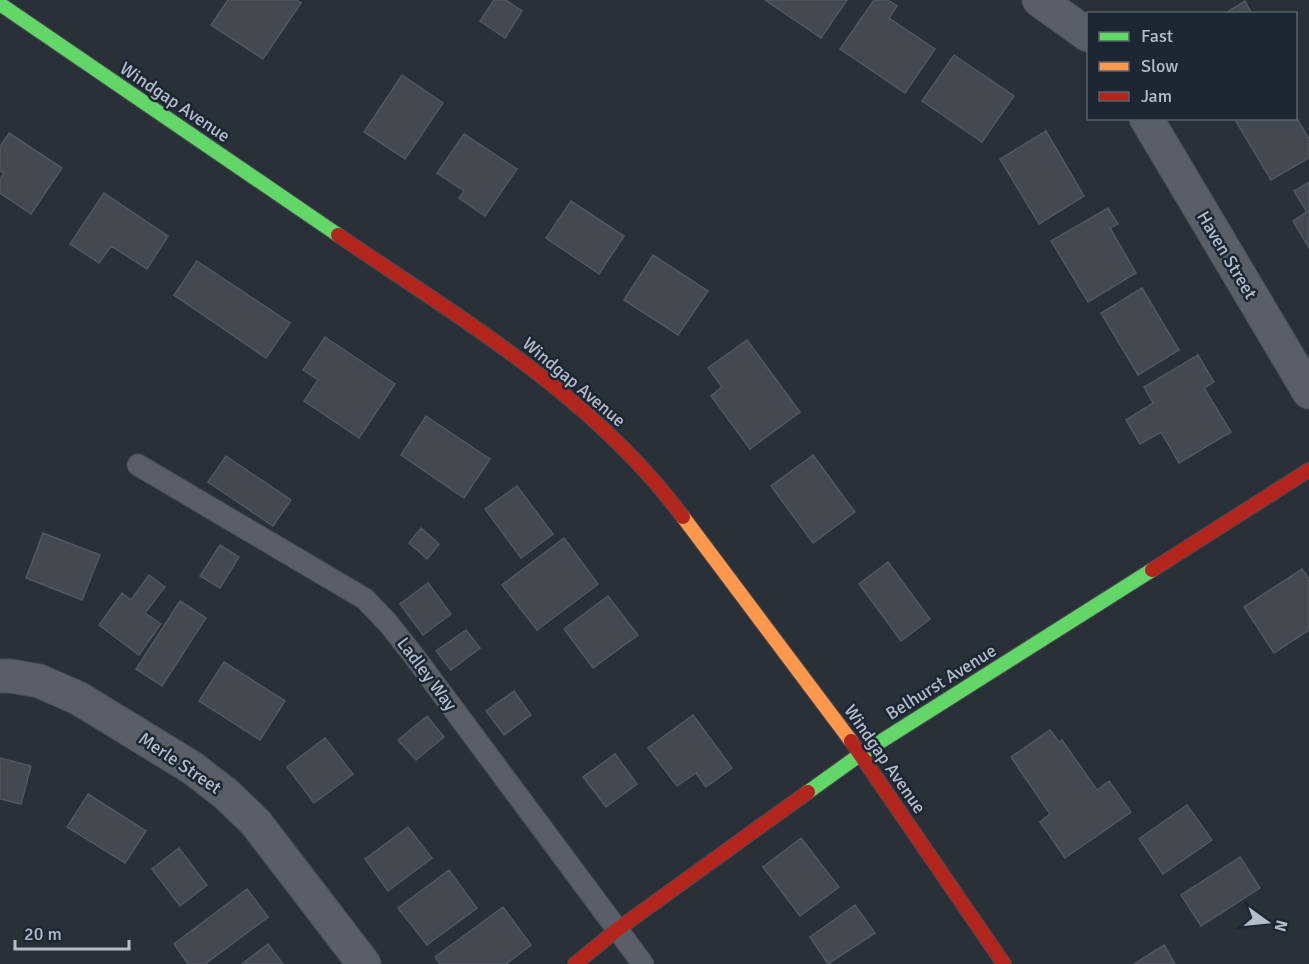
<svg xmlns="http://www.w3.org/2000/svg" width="1309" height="964" font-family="Signika,sans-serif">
  <rect width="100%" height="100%" fill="#2a3038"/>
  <path fill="#444950" stroke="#52575f" stroke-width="1.5" d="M 228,0 L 297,0 L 301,3 L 263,59 L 211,25 Z
    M 494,0 L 506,0 L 522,11 L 505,38 L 480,21 Z
    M 765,0 L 847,0 L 821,38 Z
    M 874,0 L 888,0 L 897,6 L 889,18 L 935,49 L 905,93 L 840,49 Z
    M 1245,1 L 1252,14 L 1224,14 Z
    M 954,55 L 1014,96 L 982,142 L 922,101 Z
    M 402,75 L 443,103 L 405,159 L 364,132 Z
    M 1296,117 L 1309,139 L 1309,158 L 1271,180 L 1234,118 L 1296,118 Z
    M 1046,131 L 1084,196 L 1039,224 L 1000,159 Z
    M 9,133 L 62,168 L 31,214 L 0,193 L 0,179 L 4,173 L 0,171 L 0,147 Z
    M 464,134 L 517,169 L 485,216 L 459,198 L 464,191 L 437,173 Z
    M 1309,182 L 1309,248 L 1293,221 L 1307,212 L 1294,191 Z
    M 104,193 L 168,236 L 147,269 L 111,246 L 99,263 L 70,244 Z
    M 571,201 L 624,236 L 599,274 L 546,238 Z
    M 1108,208 L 1118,224 L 1110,228 L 1136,273 L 1088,302 L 1051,241 Z
    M 653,255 L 708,291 L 678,335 L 624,300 Z
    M 197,261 L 290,323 L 266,358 L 174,295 Z
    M 1142,288 L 1179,350 L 1138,375 L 1101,313 Z
    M 325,337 L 395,384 L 359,438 L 304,401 L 318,380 L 303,370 Z
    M 747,340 L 800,412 L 750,449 L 711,396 L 722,387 L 708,368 Z
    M 1198,355 L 1214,382 L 1204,388 L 1231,432 L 1179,463 L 1161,432 L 1140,444 L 1126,420 L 1153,403 L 1144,387 Z
    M 426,416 L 490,459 L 464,498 L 401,455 Z
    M 813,455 L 855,512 L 813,543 L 771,486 Z
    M 226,456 L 291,500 L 273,526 L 208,482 Z
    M 517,486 L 553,534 L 521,558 L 485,509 Z
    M 421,528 L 439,544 L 427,559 L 409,543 Z
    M 43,533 L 100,555 L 82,600 L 26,578 Z
    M 564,538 L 598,584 L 537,630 L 502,585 Z
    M 220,545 L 239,557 L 220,588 L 200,576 Z
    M 888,562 L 930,619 L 901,641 L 859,584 Z
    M 1302,569 L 1309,579 L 1309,630 L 1274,653 L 1244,607 Z
    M 149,575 L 165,587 L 145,613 L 161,624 L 139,655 L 99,625 L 122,593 L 131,600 Z
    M 428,583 L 451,614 L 423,635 L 400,604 Z
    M 608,596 L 638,635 L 593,668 L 564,629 Z
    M 180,601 L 206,618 L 162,686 L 136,669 Z
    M 466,630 L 480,648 L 451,670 L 436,651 Z
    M 224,662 L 285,701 L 260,740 L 199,701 Z
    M 514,691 L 531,715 L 504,735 L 486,711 Z
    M 693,715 L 732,768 L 706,787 L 696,773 L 677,786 L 648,748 Z
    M 427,716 L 444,737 L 416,760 L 398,740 Z
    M 1050,730 L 1059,742 L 1062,740 L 1097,790 L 1109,781 L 1131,812 L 1065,858 L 1040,822 L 1050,814 L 1011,757 Z
    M 325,738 L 353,774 L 314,803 L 287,767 Z
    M 615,754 L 637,784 L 606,807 L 583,777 Z
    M 0,758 L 31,766 L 21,804 L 0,799 Z
    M 88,794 L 146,831 L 125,863 L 67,827 Z
    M 1187,805 L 1212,840 L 1163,874 L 1139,839 Z
    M 408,827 L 432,858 L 388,891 L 365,859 Z
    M 801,838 L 839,887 L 800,916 L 763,867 Z
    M 179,848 L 207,885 L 180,906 L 152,869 Z
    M 1240,857 L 1260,888 L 1201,926 L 1181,895 Z
    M 449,870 L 477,908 L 427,945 L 398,908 Z
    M 247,889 L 268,917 L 205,964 L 188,964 L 174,944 Z
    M 855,905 L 875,933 L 828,964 L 810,937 Z
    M 503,907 L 531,945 L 506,964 L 440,964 L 435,957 Z
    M 268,944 L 283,964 L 242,964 Z
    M 1164,945 L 1175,964 L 1134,964 Z"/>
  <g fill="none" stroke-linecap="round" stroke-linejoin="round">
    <g stroke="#484c53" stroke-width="23">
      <path id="lane" d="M 138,465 L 365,599 L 388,623 L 414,656 L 643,964"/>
    </g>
    <g stroke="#484c53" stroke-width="35">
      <path id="street" d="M 1039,0 L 1088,35
        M 1146,118 L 1309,392
        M 0,676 L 11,676 L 39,681 L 78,698 L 191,767 L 226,794 L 256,823 L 364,964"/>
    </g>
    <g stroke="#484c53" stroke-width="16">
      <path id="fast" d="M 0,4 L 338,235
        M 808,792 L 861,754 L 1152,570"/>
    </g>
    <g stroke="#484c53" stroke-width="16">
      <path id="slow" d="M 683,517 L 851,741"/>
    </g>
    <g stroke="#484c53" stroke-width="16">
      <path id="jam" d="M 338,235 C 461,319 593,396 683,517
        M 1152,570 L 1309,470
        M 851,741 L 1004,964
        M 575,964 L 618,929 L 808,792"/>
    </g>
    <use href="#lane" stroke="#5a5e66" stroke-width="21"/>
    <use href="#street" stroke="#5a5e66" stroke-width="33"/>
    <use href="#fast" stroke="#63d668" stroke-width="14"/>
    <use href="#slow" stroke="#ff974d" stroke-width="14"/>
    <use href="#jam" stroke="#b3261e" stroke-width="14"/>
  </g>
  <g text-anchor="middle" stroke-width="5" stroke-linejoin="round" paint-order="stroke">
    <g font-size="18" fill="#b4bcc9" stroke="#1d2633">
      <text transform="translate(175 102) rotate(34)" y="6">Windgap Avenue</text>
      <text transform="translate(1227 255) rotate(59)" y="6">Haven Street</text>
      <text transform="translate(574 382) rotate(40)" y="6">Windgap Avenue</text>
      <text transform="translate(427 674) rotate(53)" y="6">Ladley Way</text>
      <text transform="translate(941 682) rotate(-32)" y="6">Belhurst Avenue</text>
      <text transform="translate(885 759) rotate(55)" y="6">Windgap Avenue</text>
      <text transform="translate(180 763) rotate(34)" y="6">Merle Street</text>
    </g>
  </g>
  <rect x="1087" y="12" width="210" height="108" fill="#1d2633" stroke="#59626f" stroke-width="1.5"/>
  <rect x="1099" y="32" width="30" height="9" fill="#63d668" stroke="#59626f" stroke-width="1.5"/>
  <text x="1141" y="42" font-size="18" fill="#b4bcc9">Fast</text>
  <rect x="1099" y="62" width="30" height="9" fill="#ff974d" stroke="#59626f" stroke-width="1.5"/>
  <text x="1141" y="72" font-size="18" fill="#b4bcc9">Slow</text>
  <rect x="1099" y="92" width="30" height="9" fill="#b3261e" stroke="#59626f" stroke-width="1.5"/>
  <text x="1141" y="102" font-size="18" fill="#b4bcc9">Jam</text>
  <g transform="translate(1267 922) rotate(105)" stroke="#1d2633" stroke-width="4.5" paint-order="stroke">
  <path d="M0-4.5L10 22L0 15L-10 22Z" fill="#b4bcc9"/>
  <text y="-9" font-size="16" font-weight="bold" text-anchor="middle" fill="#b4bcc9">N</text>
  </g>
  <path d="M15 940v9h114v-9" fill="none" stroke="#b4bcc9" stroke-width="3"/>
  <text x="24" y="940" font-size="18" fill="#b4bcc9" stroke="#1d2633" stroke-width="4.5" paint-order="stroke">20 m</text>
</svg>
